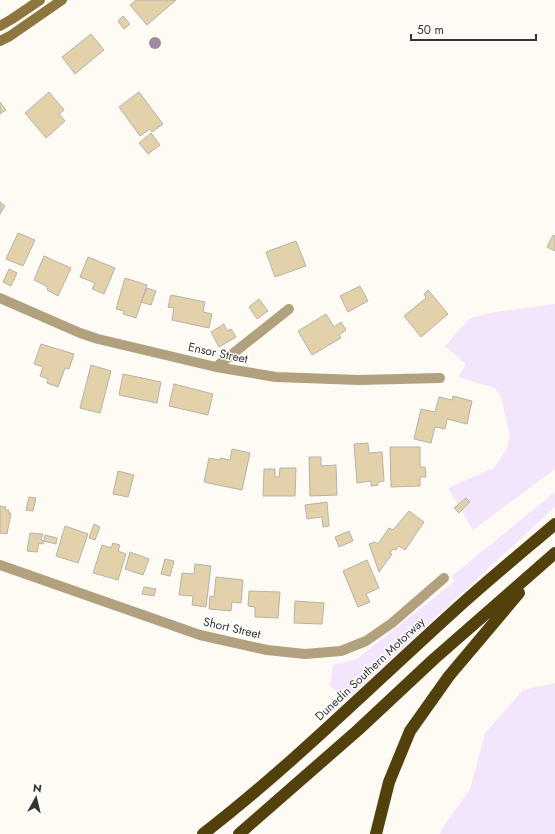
<svg xmlns="http://www.w3.org/2000/svg" width="555" height="834" font-family="Jost,sans-serif">
  <rect width="100%" height="100%" fill="#fefbf5"/>
  <path fill="#f2e5fc" d="M 555,304 L 555,469 L 473,530 L 448,488 L 494,468 L 507,448 L 510,435 L 501,397 L 495,388 L 458,377 L 466,364 L 445,346 L 470,318 L 496,312 Z
    M 555,492 L 555,507 L 346,700 L 330,686 L 333,665 L 357,659 L 455,581 L 452,576 Z
    M 555,683 L 555,834 L 440,834 L 443,827 L 470,789 L 485,733 L 523,690 Z"/>
  <path fill="#e2d1a9" stroke="#b5b3ad" d="M 136,0 L 176,0 L 147,25 L 130,5 Z
    M 123,16 L 130,24 L 124,29 L 118,21 Z
    M 91,34 L 104,50 L 75,74 L 62,57 Z
    M 49,92 L 64,110 L 59,114 L 65,121 L 46,138 L 25,113 Z
    M 139,92 L 163,124 L 152,132 L 150,129 L 140,136 L 119,107 Z
    M 0,102 L 6,110 L 0,114 Z
    M 151,133 L 160,145 L 148,154 L 139,143 Z
    M 0,202 L 5,206 L 0,214 Z
    M 18,233 L 35,240 L 23,266 L 6,259 Z
    M 553,235 L 555,236 L 555,251 L 547,247 Z
    M 296,241 L 306,266 L 275,277 L 266,252 Z
    M 44,256 L 71,268 L 58,296 L 47,290 L 48,287 L 34,280 Z
    M 88,257 L 115,268 L 104,294 L 92,289 L 95,283 L 80,277 Z
    M 9,269 L 17,273 L 11,286 L 3,282 Z
    M 125,278 L 147,285 L 136,318 L 123,314 L 124,311 L 116,309 Z
    M 360,286 L 368,301 L 348,312 L 340,296 Z
    M 147,288 L 156,291 L 151,305 L 141,302 Z
    M 428,290 L 448,314 L 421,337 L 404,316 L 426,298 L 424,294 Z
    M 171,295 L 205,302 L 203,312 L 212,314 L 209,328 L 172,320 L 174,308 L 168,307 Z
    M 259,299 L 268,311 L 257,319 L 249,307 Z
    M 326,314 L 334,327 L 341,322 L 346,330 L 339,335 L 341,338 L 312,355 L 298,331 Z
    M 224,324 L 227,331 L 231,329 L 236,337 L 219,347 L 211,332 Z
    M 41,344 L 74,354 L 69,369 L 65,368 L 58,387 L 47,383 L 48,379 L 40,376 L 43,367 L 34,364 Z
    M 91,365 L 111,371 L 100,413 L 80,408 Z
    M 123,374 L 161,382 L 157,403 L 119,395 Z
    M 174,384 L 213,394 L 208,415 L 169,406 Z
    M 453,396 L 472,401 L 467,424 L 447,419 L 445,429 L 435,427 L 431,443 L 414,439 L 421,409 L 435,412 L 439,397 L 452,400 Z
    M 368,443 L 369,453 L 382,452 L 384,481 L 378,482 L 378,485 L 371,486 L 371,481 L 357,483 L 354,444 Z
    M 390,447 L 420,447 L 420,467 L 425,467 L 426,477 L 420,477 L 420,486 L 391,487 Z
    M 232,449 L 250,453 L 242,490 L 204,482 L 209,458 L 220,460 L 220,458 L 230,460 Z
    M 309,457 L 321,457 L 321,466 L 336,465 L 337,495 L 310,496 Z
    M 280,468 L 296,468 L 295,496 L 263,496 L 264,469 L 275,469 L 275,477 L 279,477 Z
    M 118,471 L 134,475 L 128,497 L 113,494 Z
    M 29,497 L 36,498 L 33,511 L 26,510 Z
    M 466,498 L 470,502 L 459,513 L 454,508 Z
    M 327,502 L 329,526 L 323,527 L 322,517 L 307,519 L 305,505 Z
    M 0,506 L 6,507 L 5,510 L 9,510 L 8,513 L 11,513 L 7,534 L 0,533 Z
    M 409,511 L 424,522 L 405,550 L 399,546 L 396,550 L 393,549 L 390,553 L 392,554 L 379,572 L 369,544 L 375,542 L 378,544 L 389,528 L 393,530 Z
    M 94,524 L 100,527 L 95,540 L 89,538 Z
    M 65,526 L 88,534 L 78,563 L 56,556 Z
    M 349,531 L 353,541 L 339,547 L 335,537 Z
    M 30,533 L 43,534 L 41,540 L 44,541 L 43,544 L 39,543 L 37,552 L 27,551 Z
    M 45,535 L 57,538 L 56,544 L 44,541 Z
    M 113,543 L 120,545 L 118,551 L 126,554 L 118,580 L 93,573 L 102,545 L 111,548 Z
    M 130,552 L 149,559 L 143,575 L 125,569 Z
    M 165,559 L 174,561 L 170,576 L 161,574 Z
    M 367,560 L 379,588 L 366,594 L 370,602 L 358,607 L 343,571 Z
    M 195,564 L 211,566 L 206,607 L 192,605 L 193,596 L 179,595 L 182,573 L 194,574 Z
    M 216,577 L 243,580 L 241,603 L 232,602 L 231,611 L 209,609 L 210,596 L 214,597 Z
    M 144,587 L 156,589 L 154,596 L 142,594 Z
    M 249,591 L 280,592 L 278,618 L 255,617 L 255,607 L 248,606 Z
    M 295,601 L 324,603 L 322,624 L 294,623 Z"/>
  <g fill="none" stroke-linecap="round" stroke-linejoin="round">
    <path stroke="#b1a17e" stroke-width="10" d="M 0,298 L 80,333 L 98,339 L 216,367 L 276,377 L 359,380 L 440,378
      M 216,367 L 289,309
      M 0,565 L 200,635 L 267,650 L 305,654 L 341,651 L 366,641 L 392,623 L 444,578"/>
    <path stroke="#8d763f" stroke-width="10" d="M 0,26 L 12,19 L 40,0
      M 0,41 L 10,36 L 62,0"/>
    <path stroke="#52400d" stroke-width="12" d="M 203,834 C 292,765 371,686 454,611 C 487,581 521,553 555,524
      M 239,834 L 358,730 L 434,659 L 555,553
      M 376,834 L 389,782 L 410,731 L 449,676 L 519,593"/>
  </g>
  <circle fill="#9e8ba3" cx="155" cy="43" r="6"/>
  <g text-anchor="middle" stroke-width="3" stroke-linejoin="round" paint-order="stroke">
    <g font-size="12" fill="#353432" stroke="#fff">
      <text transform="translate(218 353) rotate(12)" y="4">Ensor Street</text>
      <text transform="translate(232 628) rotate(13)" y="4">Short Street</text>
      <text transform="translate(370 669) rotate(-43)" y="4">Dunedin Southern Motorway</text>
    </g>
  </g>
  <g transform="translate(36 798) rotate(8)" stroke="#ffffff" stroke-width="3" paint-order="stroke">
  <path d="M0-3L7 15L0 10L-7 15Z" fill="#353432"/>
  <text y="-6" font-size="11" font-weight="bold" text-anchor="middle" fill="#353432">N</text>
  </g>
  <path d="M411 34v6h125v-6" fill="none" stroke="#353432" stroke-width="2"/>
  <text x="417" y="34" font-size="12" fill="#353432" stroke="#ffffff" stroke-width="3" paint-order="stroke">50 m</text>
</svg>
